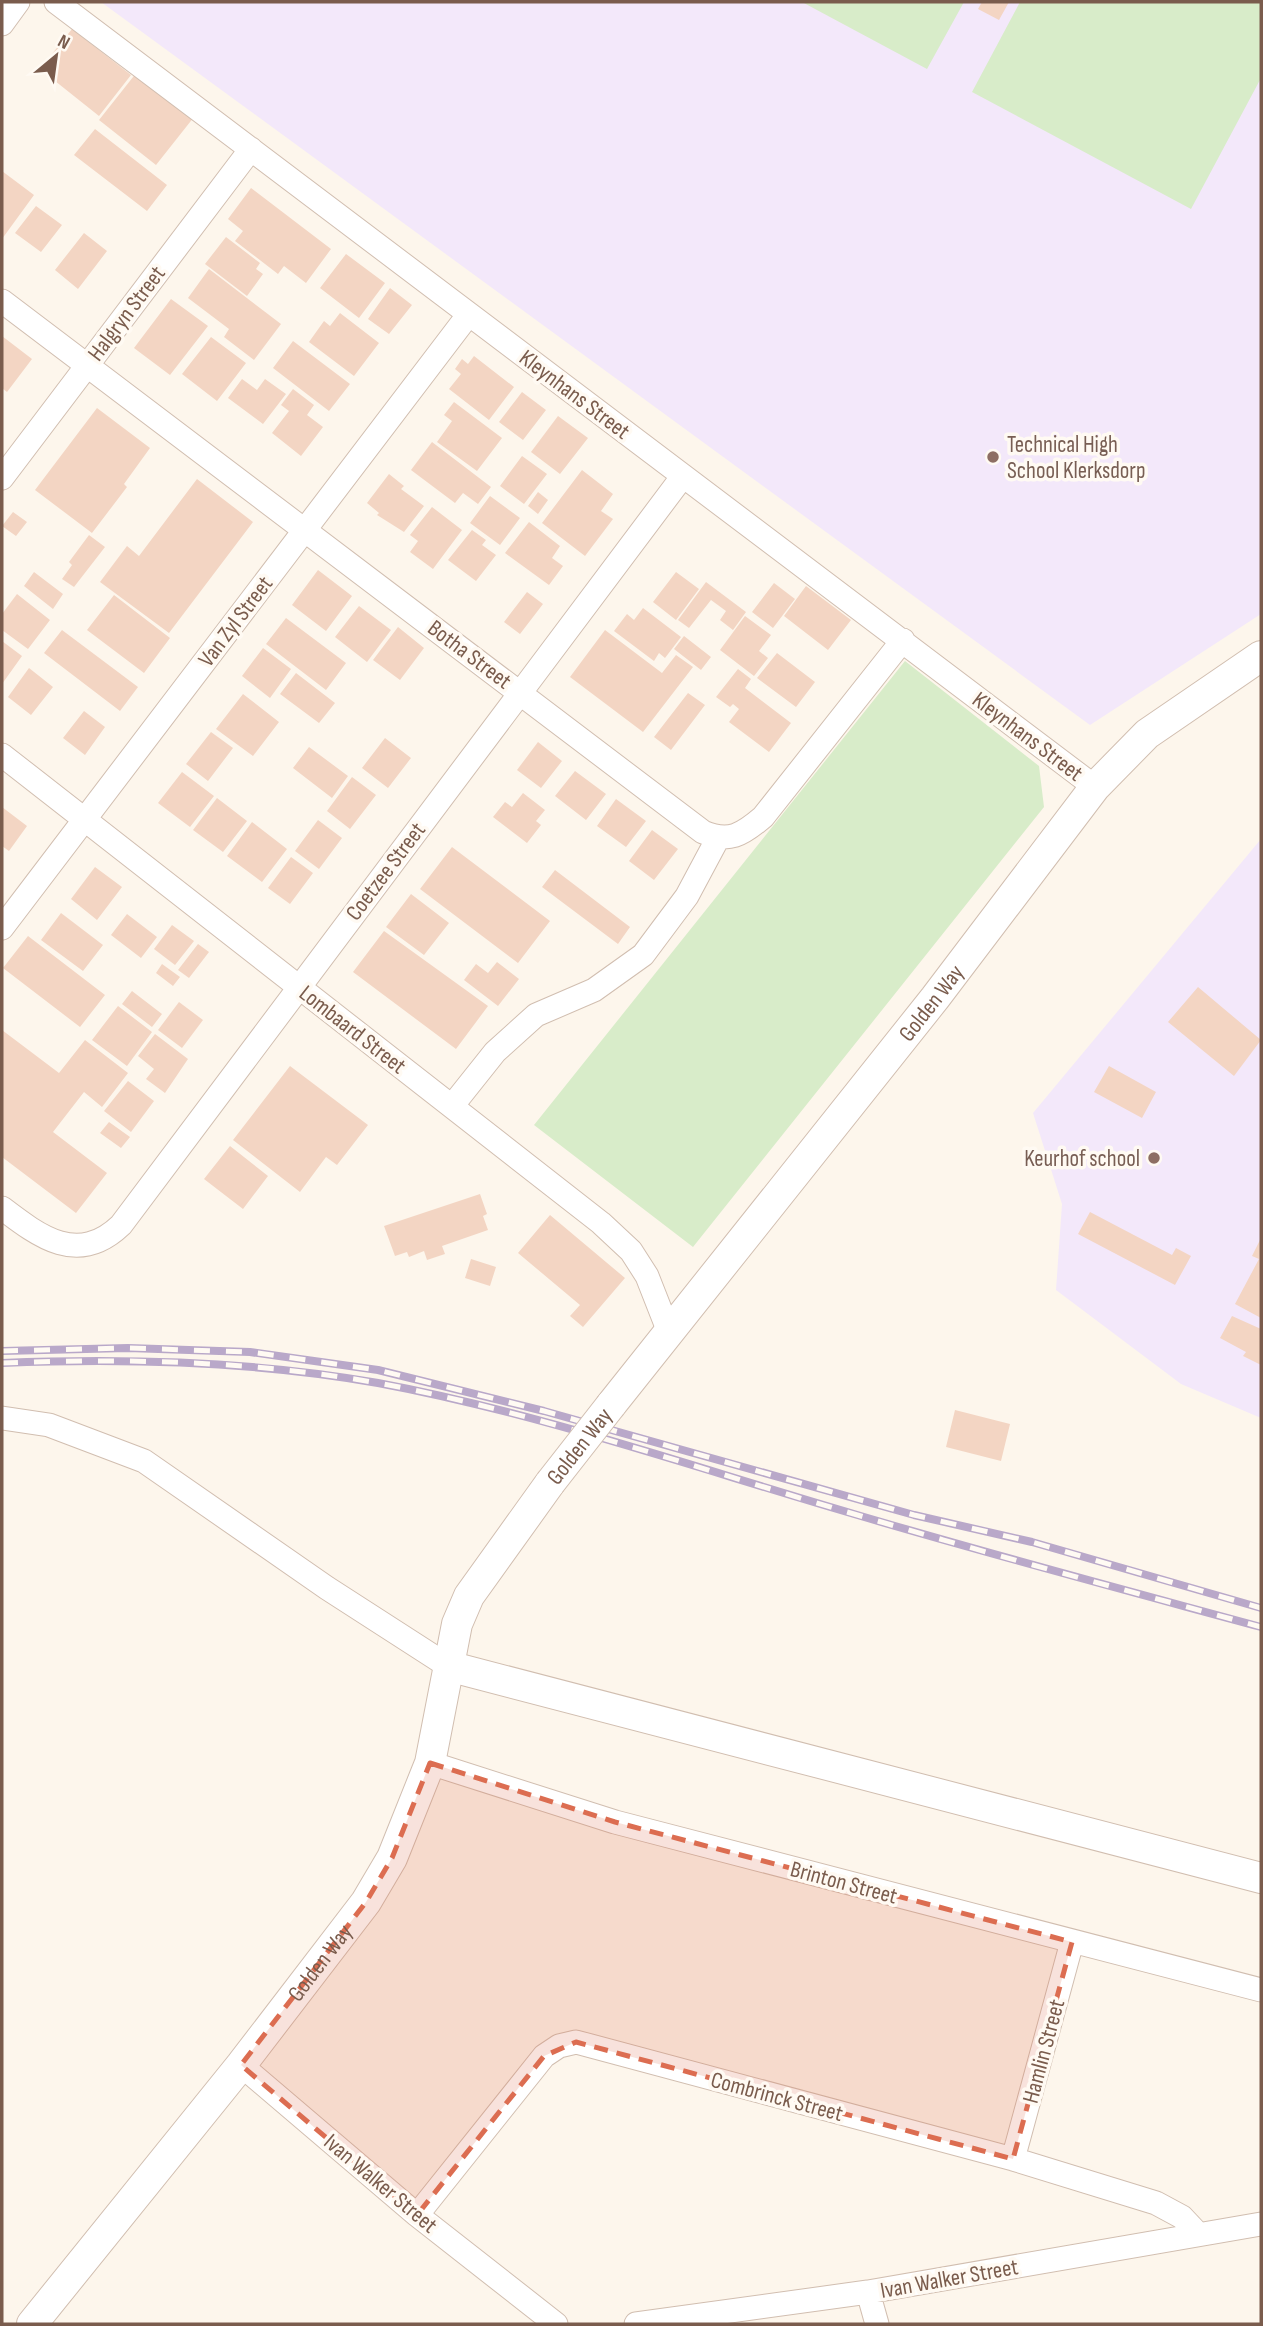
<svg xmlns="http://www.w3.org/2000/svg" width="1263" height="2326" font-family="'Sofia Sans Condensed',sans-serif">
  <rect width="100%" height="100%" fill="#fdf6ec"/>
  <path fill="#f3e8fa" d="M 101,2 L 1261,2 L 1261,614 L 1090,725 Z
    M 1261,839 L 1261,1418 L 1181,1384 L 1056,1290 L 1062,1204 L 1033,1113 Z"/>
  <path fill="#d8ecc9" d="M 802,2 L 964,2 L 927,69 Z
    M 1020,2 L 1261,2 L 1261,78 L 1191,209 L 972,92 Z
    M 905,661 L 1039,766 L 1044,807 L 693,1247 L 534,1125 Z"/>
  <path fill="#f3d5c3" d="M 982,2 L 1009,2 L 999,20 L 978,9 Z
    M 72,29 L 131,75 L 99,116 L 40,69 Z
    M 137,72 L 194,117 L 156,165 L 99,120 Z
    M 95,129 L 167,185 L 147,211 L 74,155 Z
    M 2,171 L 34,195 L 2,239 Z
    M 251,188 L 331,249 L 306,283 L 284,266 L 278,274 L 235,241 L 243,231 L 228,219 Z
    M 36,206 L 62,225 L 41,252 L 15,233 Z
    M 84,233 L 107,251 L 78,289 L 55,270 Z
    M 226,237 L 260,263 L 256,269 L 263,274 L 247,296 L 205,264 Z
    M 346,254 L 385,283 L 359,318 L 320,288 Z
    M 209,269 L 281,324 L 254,360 L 224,337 L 229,329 L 188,298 Z
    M 390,288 L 412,305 L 389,334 L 368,319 Z
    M 171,299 L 208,326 L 170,375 L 134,348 Z
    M 340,313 L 379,343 L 354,376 L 309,342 L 324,321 L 330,326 Z
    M 2,336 L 32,359 L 7,392 L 2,388 Z
    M 211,337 L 246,363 L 217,401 L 182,374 Z
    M 293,341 L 350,384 L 329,411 L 273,368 Z
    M 474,356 L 514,387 L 489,420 L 449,389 L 461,374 L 455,369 L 462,359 L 468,364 Z
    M 242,379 L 257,390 L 265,379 L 286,394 L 263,424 L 228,398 Z
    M 293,389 L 314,405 L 307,415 L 323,427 L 301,456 L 272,433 L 289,411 L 281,405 Z
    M 522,392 L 546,410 L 523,440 L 499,422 Z
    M 454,402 L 502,438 L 477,471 L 437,442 L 452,421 L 444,415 Z
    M 97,408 L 150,448 L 124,484 L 127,487 L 92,533 L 35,490 Z
    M 558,416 L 588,438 L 560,474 L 531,452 Z
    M 432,442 L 491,487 L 478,504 L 463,493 L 455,503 L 411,470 Z
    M 522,456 L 547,474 L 524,504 L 500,486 Z
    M 582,470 L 613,494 L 601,511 L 613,519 L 585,556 L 542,523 Z
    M 389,474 L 404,486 L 401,489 L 424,506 L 404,532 L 377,515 L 379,513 L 367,503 Z
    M 197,479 L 253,522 L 169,633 L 100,582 L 127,546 L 139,556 Z
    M 538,492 L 548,500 L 538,514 L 528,506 Z
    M 490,496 L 520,518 L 500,545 L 470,523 Z
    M 432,507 L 462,530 L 433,569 L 410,552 L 418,541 L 410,535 Z
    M 13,512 L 27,522 L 16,536 L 2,526 Z
    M 529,522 L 560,546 L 552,558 L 563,566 L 549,585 L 505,553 Z
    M 472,530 L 486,540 L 482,545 L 496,555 L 476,581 L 448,560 Z
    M 89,535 L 105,547 L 74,587 L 62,579 L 72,565 L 69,562 Z
    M 318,570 L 352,596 L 326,631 L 292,605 Z
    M 34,572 L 63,594 L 53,609 L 24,586 Z
    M 676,572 L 699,589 L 676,620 L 653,602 Z
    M 706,582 L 746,612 L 733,630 L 720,620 L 726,611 L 711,600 L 689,628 L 678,620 Z
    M 774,583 L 795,599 L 773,628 L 752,612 Z
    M 806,586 L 851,620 L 828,650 L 784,616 Z
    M 527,592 L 543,604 L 520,634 L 504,622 Z
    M 17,594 L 50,620 L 28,649 L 2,630 L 2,614 Z
    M 114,595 L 170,638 L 144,673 L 87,630 Z
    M 359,606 L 391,630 L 367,662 L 335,637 Z
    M 643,608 L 681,637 L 665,658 L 659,653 L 654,661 L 614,631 L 627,614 L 634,620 Z
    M 745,616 L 771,635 L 759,651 L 768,658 L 754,676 L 720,650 Z
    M 286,618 L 346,663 L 326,690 L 266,644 Z
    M 398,627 L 424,648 L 400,680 L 373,660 Z
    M 62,630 L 138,687 L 120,711 L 44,653 Z
    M 605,630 L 662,673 L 676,655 L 693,667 L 643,732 L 570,677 Z
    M 684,636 L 711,657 L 701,670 L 674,649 Z
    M 2,641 L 22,656 L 2,684 Z
    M 263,648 L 291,669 L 270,698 L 242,676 Z
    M 777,653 L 815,682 L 796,707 L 757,678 Z
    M 29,668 L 53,687 L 31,715 L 8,697 Z
    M 738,669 L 751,679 L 745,688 L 791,723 L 769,752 L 729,722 L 739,709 L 733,704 L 730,707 L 716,697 Z
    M 296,673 L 335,703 L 319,723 L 280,694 Z
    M 688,693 L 705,705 L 671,750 L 654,737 Z
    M 243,694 L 279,722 L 253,756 L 216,729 Z
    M 84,711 L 105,727 L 85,755 L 63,738 Z
    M 211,732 L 233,748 L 208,781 L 186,764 Z
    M 385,738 L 411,758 L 388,788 L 362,768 Z
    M 538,742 L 562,761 L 541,788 L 517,770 Z
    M 309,747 L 348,776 L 332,798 L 293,768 Z
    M 575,771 L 606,794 L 586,820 L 555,796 Z
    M 182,772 L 214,796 L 190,827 L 158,803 Z
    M 352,777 L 376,795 L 350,829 L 327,811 Z
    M 523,793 L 545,810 L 536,821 L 541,825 L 527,843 L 493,817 L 505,802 L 512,807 Z
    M 217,798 L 247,821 L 223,852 L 193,830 Z
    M 616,799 L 646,821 L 626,847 L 597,826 Z
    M 2,807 L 27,826 L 9,851 L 2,846 Z
    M 318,820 L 342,838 L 319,869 L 295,851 Z
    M 252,822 L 287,849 L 262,882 L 227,856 Z
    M 652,830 L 678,849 L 654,880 L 629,861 Z
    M 452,847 L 550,921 L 518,963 L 420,889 Z
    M 291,857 L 313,873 L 290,904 L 268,888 Z
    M 95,867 L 122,887 L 97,920 L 71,899 Z
    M 555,870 L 630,927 L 618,944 L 542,887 Z
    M 411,894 L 449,923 L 424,955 L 386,927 Z
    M 61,913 L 103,945 L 83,971 L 41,940 Z
    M 127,914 L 157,937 L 141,958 L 111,935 Z
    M 172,925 L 194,941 L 175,965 L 154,949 Z
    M 384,931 L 488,1006 L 456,1049 L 353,972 Z
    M 28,936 L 105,995 L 80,1027 L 3,968 Z
    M 198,944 L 209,952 L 189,978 L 178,970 Z
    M 497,962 L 519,979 L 498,1006 L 464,980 L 476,964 L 488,973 Z
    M 162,964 L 180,977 L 173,986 L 156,973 Z
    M 1198,987 L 1261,1040 L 1234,1076 L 1168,1022 Z
    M 132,991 L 162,1014 L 152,1027 L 122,1004 Z
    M 179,1002 L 203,1020 L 182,1048 L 158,1030 Z
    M 118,1006 L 152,1032 L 127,1066 L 92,1040 Z
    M 2,1030 L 59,1073 L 85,1040 L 128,1073 L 102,1107 L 84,1092 L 53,1132 L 107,1173 L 76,1213 L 2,1157 Z
    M 155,1034 L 188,1059 L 165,1093 L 146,1079 L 154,1069 L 138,1056 Z
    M 290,1066 L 368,1125 L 337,1165 L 326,1157 L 300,1192 L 233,1140 Z
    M 1109,1066 L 1156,1092 L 1142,1118 L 1094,1092 Z
    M 128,1081 L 154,1101 L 131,1132 L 104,1111 Z
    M 109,1122 L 130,1137 L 121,1148 L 100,1133 Z
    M 230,1146 L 268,1176 L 243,1209 L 204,1179 Z
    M 480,1194 L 487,1214 L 483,1216 L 488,1230 L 442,1246 L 445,1254 L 427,1260 L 424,1251 L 409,1257 L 407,1252 L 395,1256 L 384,1226 Z
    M 1090,1212 L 1172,1255 L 1176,1248 L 1191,1256 L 1175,1285 L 1078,1234 Z
    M 550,1215 L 625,1278 L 583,1327 L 570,1316 L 580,1305 L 518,1253 Z
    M 1261,1238 L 1261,1318 L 1235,1304 L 1259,1259 L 1252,1256 Z
    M 471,1259 L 496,1267 L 490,1286 L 465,1278 Z
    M 1232,1316 L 1261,1329 L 1261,1365 L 1243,1356 L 1246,1352 L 1220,1338 Z
    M 955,1410 L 1010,1424 L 1001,1461 L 946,1447 Z"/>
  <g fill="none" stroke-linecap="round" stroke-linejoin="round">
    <g stroke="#d1beb0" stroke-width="25">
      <path id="minor" d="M 56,2 L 1095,787
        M 2,24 L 18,2
        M 2,301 L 703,832 C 729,843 742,835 763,817 L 903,640
        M 2,478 L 251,149
        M 2,755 L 601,1223 L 631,1251 L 647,1276 L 669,1332
        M 2,928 L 469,314
        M 452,1106 L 495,1052 L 536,1015 L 594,990 L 643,955 L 687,896 L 718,838
        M 2,1208 C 40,1237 78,1266 121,1225 L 683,476
        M 2,1418 L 49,1425 L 144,1461 L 327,1588 L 448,1666
        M 430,1763 L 615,1822 L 1261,1990
        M 241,2065 L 417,2215 L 556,2324
        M 1013,2159 L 1072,1942
        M 417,2215 L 544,2056 L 559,2046 L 576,2042 L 1013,2159 L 1156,2203 L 1182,2217 L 1198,2234
        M 868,2292 L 877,2324
        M 636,2324 L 868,2292 L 1261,2224"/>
    </g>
    <g stroke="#d1beb0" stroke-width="32">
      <g id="tertiary">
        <path id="s1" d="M 611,1405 L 935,998 L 1095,787 L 1147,734 L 1261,656"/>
        <path d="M 448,1666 L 1261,1878"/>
        <path id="s2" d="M 32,2324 L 241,2065 L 366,1902 L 392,1858 L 430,1763 L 457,1624 L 469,1596 L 550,1483"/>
      </g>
    </g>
    <use href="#minor" stroke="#fff" stroke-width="23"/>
    <use href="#tertiary" stroke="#fff" stroke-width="30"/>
    <g stroke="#b9a8c9" stroke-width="8">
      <path id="rail" d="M 2,1351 L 128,1348 L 250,1352 L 378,1370 L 544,1411 L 914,1515 L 1032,1542 L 1261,1608
        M 2,1363 C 127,1358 254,1361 378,1383 C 539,1413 696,1468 854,1514 C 989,1554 1125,1590 1261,1627"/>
    </g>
    <use href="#rail" stroke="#fffaf3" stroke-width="5" stroke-dasharray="16" stroke-linecap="butt"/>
    <g stroke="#d1beb0" stroke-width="32" stroke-linecap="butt">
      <g id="tertiary-bridge">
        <path id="s3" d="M 550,1483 L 611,1405"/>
      </g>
    </g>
    <use href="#tertiary-bridge" stroke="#fff" stroke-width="30"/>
  </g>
  <path fill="#dc6d51" fill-opacity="0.2" stroke="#dc6d51" stroke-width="5" stroke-dasharray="14 9" stroke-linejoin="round" d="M 430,1763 L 615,1822 L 1072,1942 L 1013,2159 L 576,2042 L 544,2056 L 417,2215 L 241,2065 L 366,1902 L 392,1858 Z"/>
  <g fill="#8d6e63" stroke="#fffaf3" stroke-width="2.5">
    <circle cx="993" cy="457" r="7"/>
    <circle cx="1154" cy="1158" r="7"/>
  </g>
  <g text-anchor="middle" stroke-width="7" stroke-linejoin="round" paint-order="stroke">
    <g font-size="23" fill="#7a5c4d" stroke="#fffaf3">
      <text transform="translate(126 313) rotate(-53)" y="8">Halgryn Street</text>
      <text transform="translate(575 394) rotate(37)" y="8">Kleynhans Street</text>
      <text transform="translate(235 621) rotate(-53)" y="8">Van Zyl Street</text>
      <text transform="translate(470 654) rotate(37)" y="8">Botha Street</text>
      <text transform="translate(1028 736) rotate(37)" y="8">Kleynhans Street</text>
      <text transform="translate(385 871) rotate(-53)" y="8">Coetzee Street</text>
      <text dy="8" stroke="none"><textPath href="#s1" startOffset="514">Golden Way</textPath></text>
      <text transform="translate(353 1029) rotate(38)" y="8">Lombaard Street</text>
      <text dy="8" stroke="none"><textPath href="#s3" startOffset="47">Golden Way</textPath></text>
      <text transform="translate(844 1882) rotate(15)" y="8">Brinton Street</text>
      <text dy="8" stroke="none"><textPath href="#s2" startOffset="462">Golden Way</textPath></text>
      <text transform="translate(1043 2051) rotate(-75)" y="8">Hamlin Street</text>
      <text transform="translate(777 2096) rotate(15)" y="8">Combrinck Street</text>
      <text transform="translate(381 2183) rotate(40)" y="8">Ivan Walker Street</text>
      <text transform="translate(949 2278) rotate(-10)" y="8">Ivan Walker Street</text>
    </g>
    <g font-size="23" fill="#785e54" stroke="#fffaf3" text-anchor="start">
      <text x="1007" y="452">Technical High<tspan x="1007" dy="26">School Klerksdorp</tspan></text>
      <text x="1140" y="1166" text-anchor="end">Keurhof school</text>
    </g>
  </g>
  <rect width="1263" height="2326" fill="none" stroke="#7a5c4d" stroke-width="7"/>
  <g transform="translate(56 56) rotate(29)" stroke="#fffaf3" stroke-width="5" paint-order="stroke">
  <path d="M0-5L12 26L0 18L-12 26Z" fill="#7a5c4d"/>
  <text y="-10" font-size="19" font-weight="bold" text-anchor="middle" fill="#7a5c4d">N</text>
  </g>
</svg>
